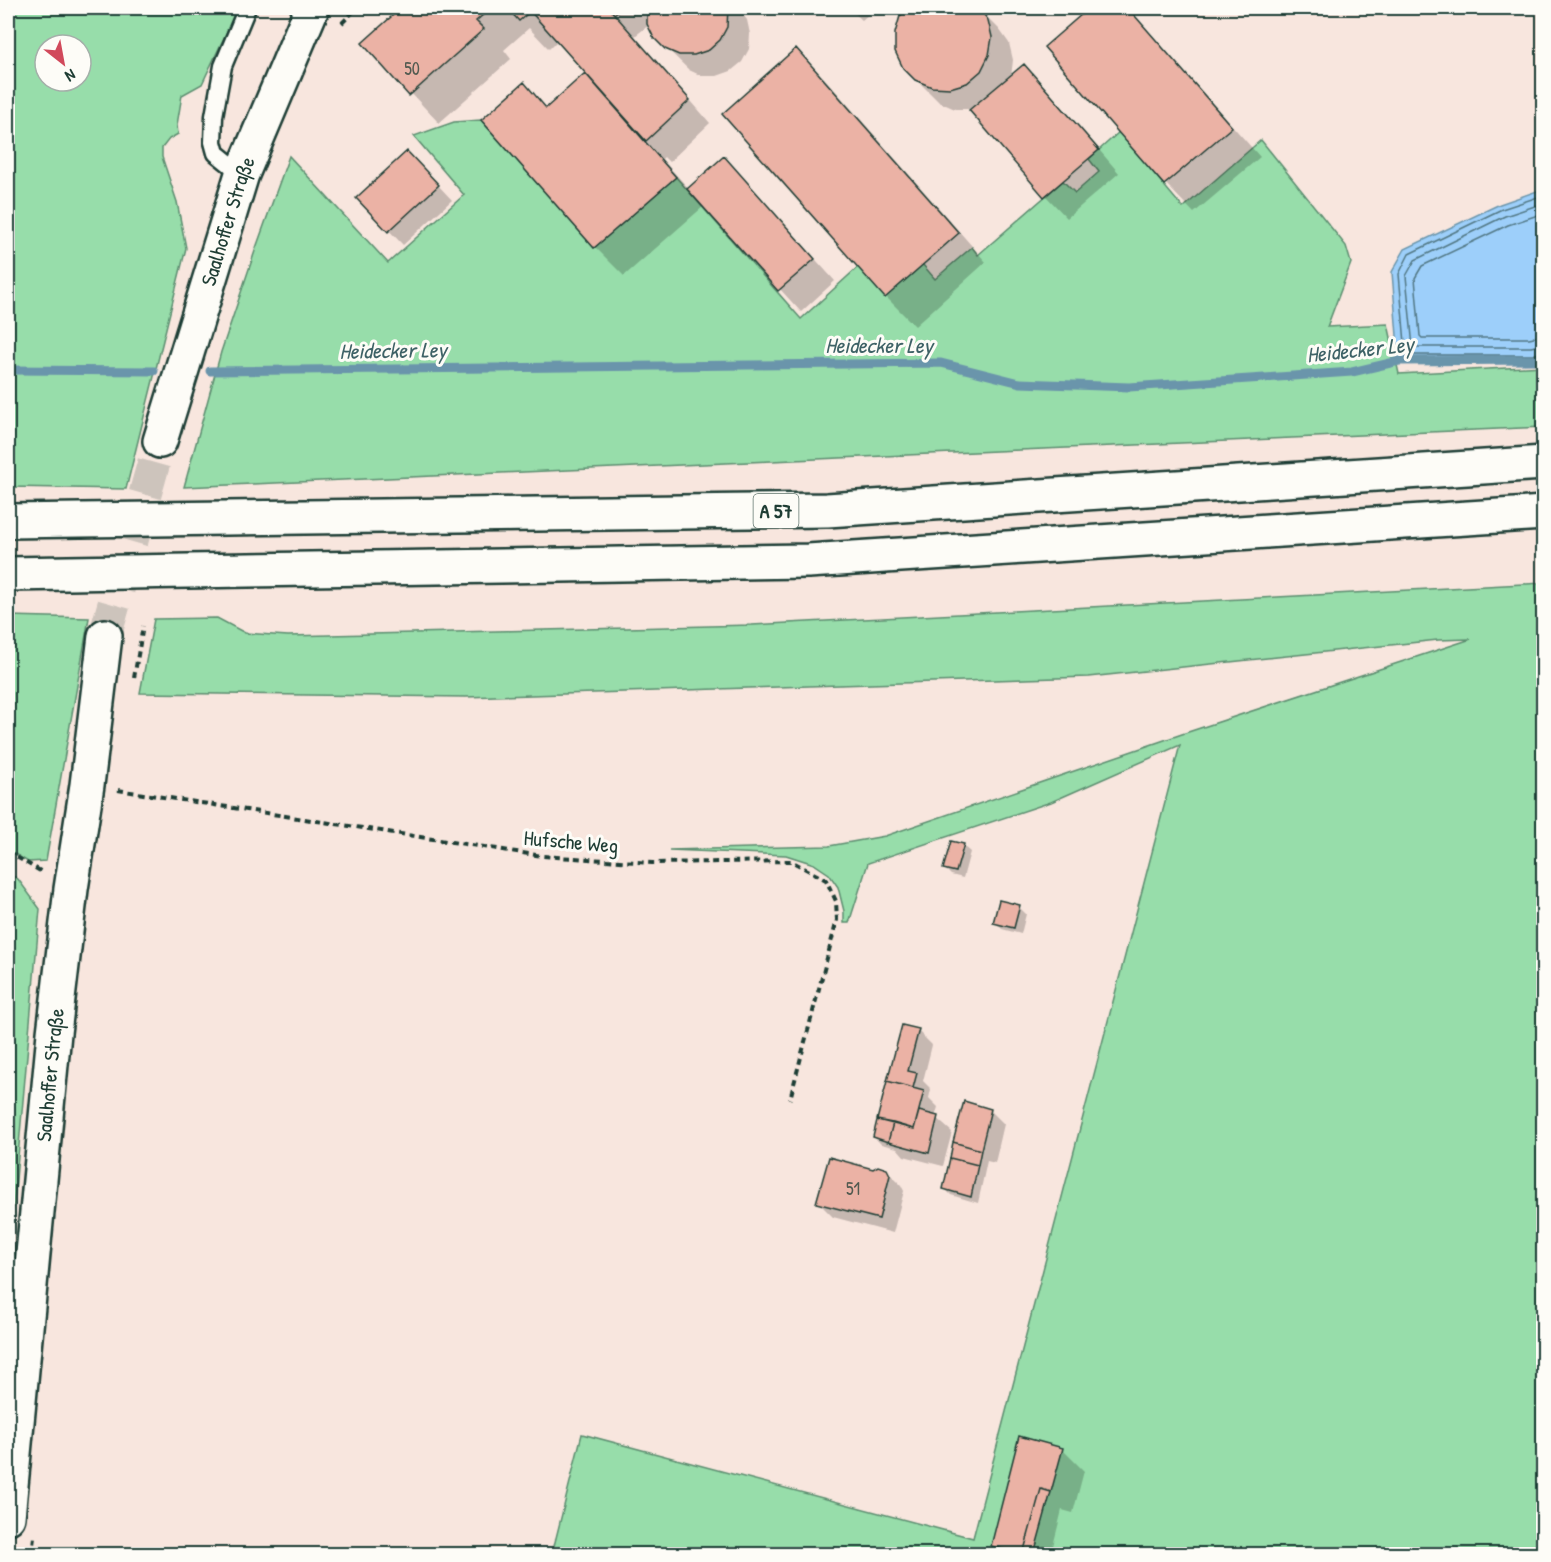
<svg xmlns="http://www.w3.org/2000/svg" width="1551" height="1562" font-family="'Patrick Hand',sans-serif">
  <rect width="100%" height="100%" fill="#f8e6de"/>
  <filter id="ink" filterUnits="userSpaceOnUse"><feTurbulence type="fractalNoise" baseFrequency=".0167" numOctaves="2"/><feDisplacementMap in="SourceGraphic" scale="12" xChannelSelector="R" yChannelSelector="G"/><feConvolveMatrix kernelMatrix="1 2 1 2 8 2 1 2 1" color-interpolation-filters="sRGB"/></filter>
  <g filter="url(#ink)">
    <path fill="#97ddaa" stroke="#5b8d6f" stroke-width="1.5" fill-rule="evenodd" d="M 8,8 L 238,8 L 202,84 L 182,95 L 177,125 L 178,134 L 169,139 L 162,148 L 162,157 L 177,202 L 186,248 L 126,489 L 8,487 ZM 45,45 L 81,45 L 81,81 L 45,81 Z
      M 481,120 L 594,248 L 676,177 L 801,319 L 858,267 L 923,265 L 935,279 L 972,247 L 978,255 L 1063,181 L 1075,193 L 1099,172 L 1089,159 L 1119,132 L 1183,208 L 1261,140 L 1346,246 L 1351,263 L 1327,327 L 1388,324 L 1399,374 L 1543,366 L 1543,427 L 184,487 L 221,352 L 256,248 L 289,156 L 388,263 L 464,195 L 414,136 L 454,122 Z
      M 1543,583 L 1544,1529 L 1533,1554 L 552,1554 L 582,1434 L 973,1538 L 1180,745 L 1051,802 L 868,863 L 849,923 L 844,923 L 844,911 L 838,887 L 829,874 L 814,864 L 786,855 L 669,850 L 829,846 L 885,836 L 1182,734 L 1471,639 L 1438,640 L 1089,677 L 466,697 L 140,693 L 154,619 L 217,618 L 245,633 L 288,636 L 752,625 Z
      M 8,616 L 89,618 L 46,861 L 28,862 L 8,850 Z
      M 8,873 L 18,879 L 40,909 L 13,1213 L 8,1210 Z"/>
    <path fill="#9dcffa" stroke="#6b95ab" stroke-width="1.5" d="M 1543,189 L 1543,356 L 1535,360 L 1399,361 L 1392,272 L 1405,249 L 1500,204 Z"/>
    <path fill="#0003" d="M 403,8 L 738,8 L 747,20 L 750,34 L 749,49 L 742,62 L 731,71 L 717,76 L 702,76 L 689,70 L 655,37 L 649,25 L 635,36 L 710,123 L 669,162 L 664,157 L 662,159 L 689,189 L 724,158 L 835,281 L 801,312 L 704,206 L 624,276 L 595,247 L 483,121 L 524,84 L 548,109 L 592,79 L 558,40 L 549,49 L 529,28 L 504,50 L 511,59 L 439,123 L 364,43 Z
      M 849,8 L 876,8 L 862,20 Z
      M 910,8 L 978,8 L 999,29 L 1009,43 L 1013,60 L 1011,77 L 1024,66 L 1045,87 L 1119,173 L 1067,218 L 1046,196 L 971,109 L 955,109 L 939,102 L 904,67 L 902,17 Z
      M 1091,8 L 1128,8 L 1260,157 L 1194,213 L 1166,184 L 1046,47 Z
      M 796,50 L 825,79 L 986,262 L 915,326 L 886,297 Z
      M 421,167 L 452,200 L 403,245 L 358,198 Z
      M 963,846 L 970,852 L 963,878 L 951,875 L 945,869 Z
      M 1019,907 L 1026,914 L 1021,934 L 1002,929 L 995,922 Z
      M 903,1027 L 918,1031 L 932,1045 L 923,1081 L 931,1089 L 929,1098 L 938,1107 L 935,1117 L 952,1132 L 943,1166 L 904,1156 L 897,1148 L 881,1144 L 874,1137 Z
      M 990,1110 L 1004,1124 L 995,1163 L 987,1161 L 978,1203 L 951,1195 L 944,1188 Z
      M 886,1170 L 901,1185 L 904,1191 L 893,1233 L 833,1217 L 818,1202 L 873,1171 Z
      M 1062,1449 L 1084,1471 L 1073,1513 L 1062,1510 L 1051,1554 L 1001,1554 L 992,1545 Z"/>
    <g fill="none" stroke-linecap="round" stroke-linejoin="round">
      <path stroke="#517783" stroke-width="1.5" d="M 1544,195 L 1502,209 L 1409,254 L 1399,274 L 1406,355 L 1533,355 L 1544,351
        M 1544,203 L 1505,216 L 1415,260 L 1406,276 L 1413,347 L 1531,347 L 1544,344
        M 1544,213 L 1508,225 L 1422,266 L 1415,278 L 1420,336 L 1422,338 L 1529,338 L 1544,335"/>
      <path stroke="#6b95ab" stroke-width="9" d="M 8,370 L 154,371
        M 210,371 L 941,363 L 1020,383 L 1129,387 L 1352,372 L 1399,361 L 1535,360 L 1544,356"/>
    </g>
    <path fill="#ebb2a5" stroke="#1f3d34" stroke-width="1.5" d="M 401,8 L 491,8 L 476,21 L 484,29 L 409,96 L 362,43 Z
      M 507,8 L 534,8 L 519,21 Z
      M 534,8 L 609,8 L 690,100 L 646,141 L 530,11 Z
      M 609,8 L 622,8 L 614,14 Z
      M 647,8 L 728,8 L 727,27 L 720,40 L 709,50 L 694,55 L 679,55 L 665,49 L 654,38 L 647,24 Z
      M 908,8 L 979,8 L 988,20 L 992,37 L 989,55 L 981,71 L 967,83 L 950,88 L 932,87 L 915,80 L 903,68 L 895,51 L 895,33 L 900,16 Z
      M 1089,8 L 1128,8 L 1232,127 L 1164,185 L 1044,47 Z
      M 796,48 L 959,233 L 885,298 L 722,114 Z
      M 1024,64 L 1099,150 L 1044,197 L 969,110 Z
      M 585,73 L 676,177 L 594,248 L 481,120 L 524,82 L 546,108 Z
      M 407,151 L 439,185 L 388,232 L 356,198 Z
      M 724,156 L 815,259 L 778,291 L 687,189 Z
      M 951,841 L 964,844 L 956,872 L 943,869 Z
      M 999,900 L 1020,905 L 1014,928 L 993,923 Z
      M 902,1025 L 919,1029 L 908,1071 L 917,1073 L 913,1088 L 887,1081 Z
      M 887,1081 L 924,1091 L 914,1129 L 877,1120 Z
      M 964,1101 L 991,1109 L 981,1150 L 953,1142 Z
      M 919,1111 L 938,1116 L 929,1153 L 888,1142 L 893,1123 L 914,1129 Z
      M 877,1120 L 893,1123 L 888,1142 L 873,1137 Z
      M 953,1142 L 981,1150 L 978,1165 L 950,1158 Z
      M 829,1157 L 873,1169 L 878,1166 L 887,1169 L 890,1175 L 879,1219 L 816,1203 Z
      M 950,1158 L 978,1165 L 971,1197 L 943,1189 Z
      M 1019,1436 L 1063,1448 L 1051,1492 L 1041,1489 L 1023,1554 L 991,1546 Z
      M 1041,1489 L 1051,1492 L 1034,1554 L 1023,1554 Z"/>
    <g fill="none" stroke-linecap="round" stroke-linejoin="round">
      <path stroke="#cdc4bc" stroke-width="33" stroke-dasharray="33 16" stroke-linecap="butt" d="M 105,636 L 160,441"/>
      <g stroke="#1f3d34" stroke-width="21">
        <path id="service" d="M 242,174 L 216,153 L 213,142 L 214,116 L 223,66 L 247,8"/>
      </g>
      <g stroke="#1f3d34" stroke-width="38">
        <g id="tertiary">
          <path id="s1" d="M 160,441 L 242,174 L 312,8"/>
          <path id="s2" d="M 8,1517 L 54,1033 L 71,889 L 87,785 L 105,636"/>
        </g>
      </g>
      <g stroke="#1f3d34" stroke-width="38">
        <path id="motorway" d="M 8,521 L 827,510 L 1544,463
          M 8,574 L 808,561 L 1544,513"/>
      </g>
      <path stroke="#1f3d34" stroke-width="4" stroke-dasharray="6 4.5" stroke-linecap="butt" d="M 342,23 L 357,8
        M 134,678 L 143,626
        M 118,790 L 542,856 L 652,863 L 791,861 L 826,880 L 836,901 L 837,920 L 790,1099
        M 8,852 L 42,872
        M 32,1554 L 34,1537"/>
      <use href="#service" stroke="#fdfcf7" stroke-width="16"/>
      <use href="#tertiary" stroke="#fdfcf7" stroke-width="33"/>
      <use href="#motorway" stroke="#fdfcf7" stroke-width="33"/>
    </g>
  </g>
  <g text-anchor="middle" stroke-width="6" stroke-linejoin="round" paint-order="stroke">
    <g font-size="18" fill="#525a50">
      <text x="412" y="75">50</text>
      <text x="853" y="1195">51</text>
    </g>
    <rect fill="#fdfcf7" stroke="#62766e" stroke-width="1.5" x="753.5" y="494" width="45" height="34" rx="4.5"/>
    <g font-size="20" font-weight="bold" fill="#1f3d34">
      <text x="776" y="518">A 57</text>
    </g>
    <g font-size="21" fill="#1f3d34" stroke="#fdfcf7">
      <text dy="7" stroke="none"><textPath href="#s1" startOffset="230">Saalhoffer Straße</textPath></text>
      <text transform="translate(571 842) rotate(5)" y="7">Hufsche Weg</text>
      <text dy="7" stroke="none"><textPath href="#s2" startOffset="444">Saalhoffer Straße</textPath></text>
    </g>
    <g font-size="22" font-style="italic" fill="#3e6266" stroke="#fdfcf7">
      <text x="879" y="353">Heidecker Ley</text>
      <text transform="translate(1360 349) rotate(-6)" y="8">Heidecker Ley</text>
      <text transform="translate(393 350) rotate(-1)" y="8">Heidecker Ley</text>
    </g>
  </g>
  <rect width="1551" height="1562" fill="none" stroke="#fdfcf7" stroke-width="30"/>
  <rect x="15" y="15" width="1521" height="1532" fill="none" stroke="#1f3d34" stroke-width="2" filter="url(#ink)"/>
  <g transform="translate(63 63) rotate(149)"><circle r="28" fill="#fdfcf7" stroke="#a4b0a9" stroke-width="1.5"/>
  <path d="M0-4.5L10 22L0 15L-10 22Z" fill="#d1495b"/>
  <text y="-9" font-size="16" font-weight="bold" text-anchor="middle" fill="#1f3d34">N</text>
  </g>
</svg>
